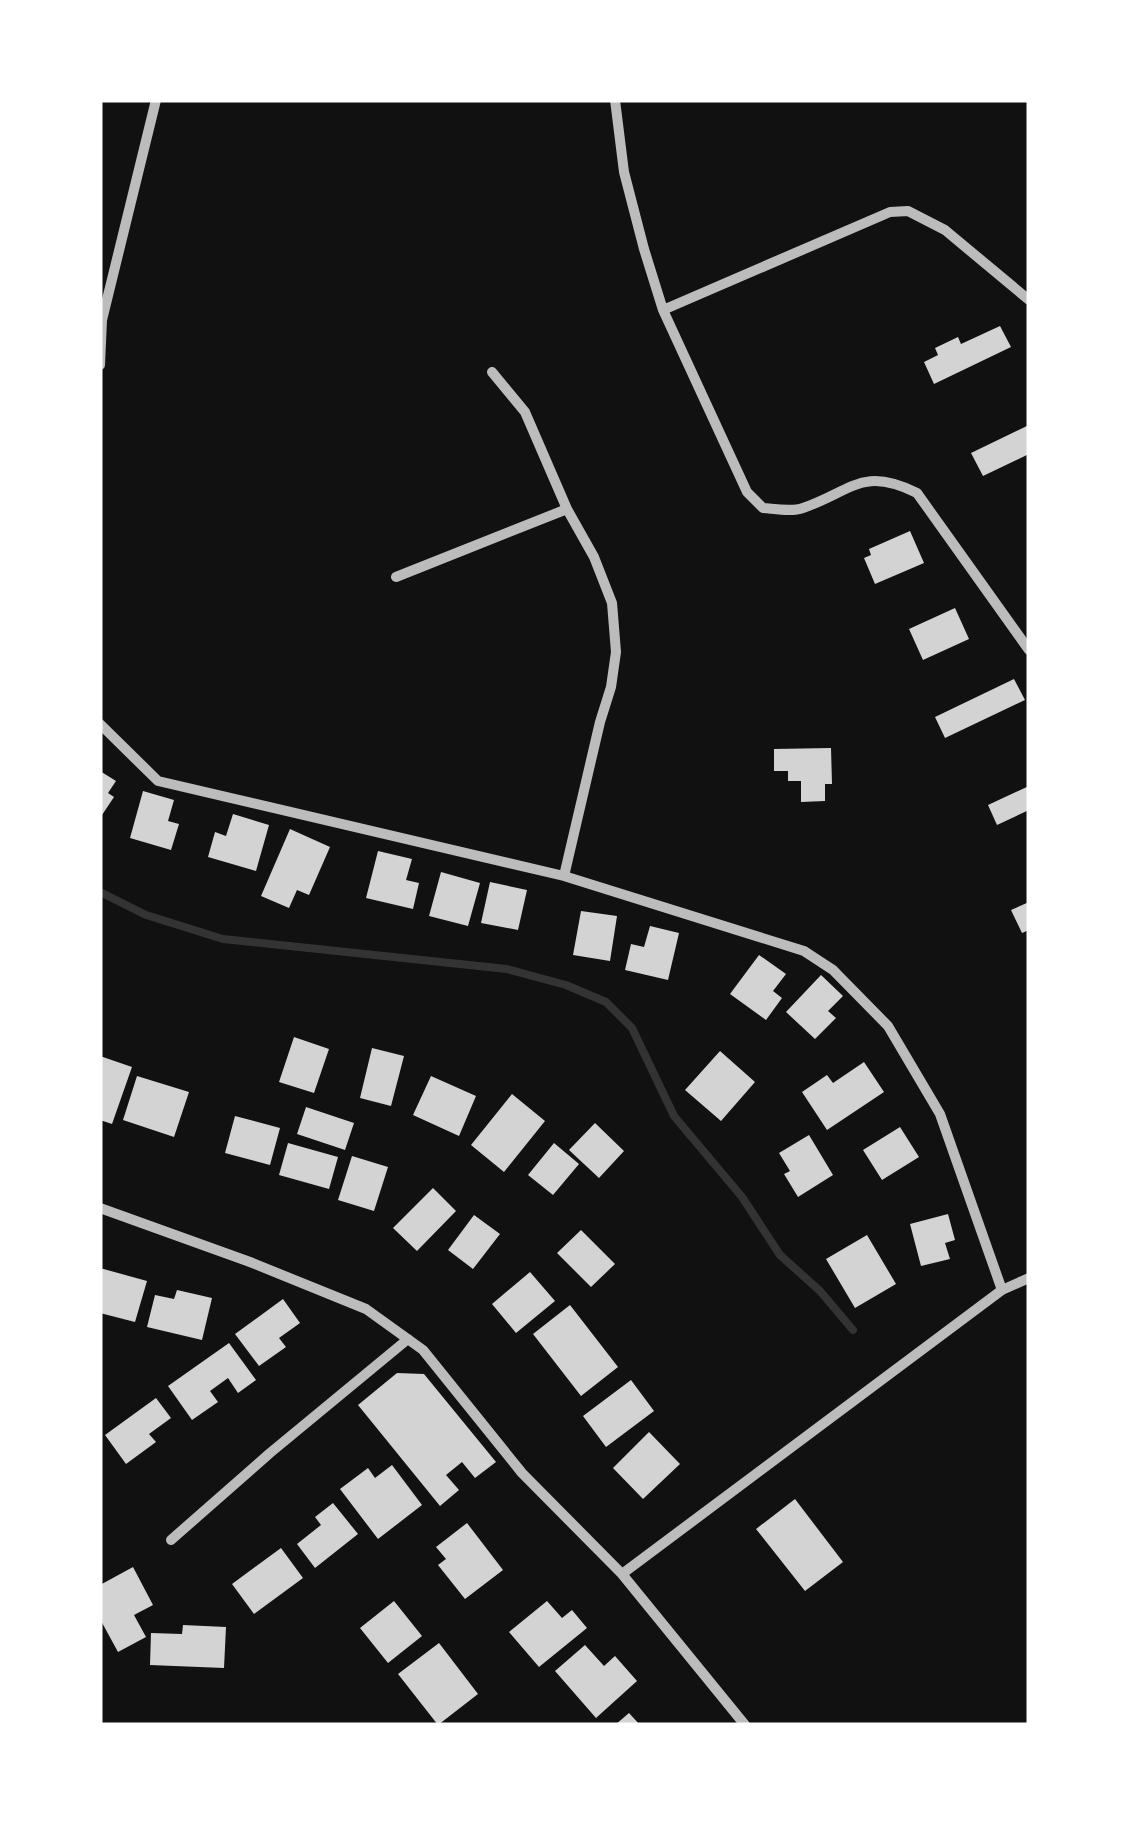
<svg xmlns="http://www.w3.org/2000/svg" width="1129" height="1825" font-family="'Open Sans',sans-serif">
  <rect width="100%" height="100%" fill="#111"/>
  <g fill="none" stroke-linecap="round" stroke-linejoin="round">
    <path stroke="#333" stroke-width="8" d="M 100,892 L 146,915 L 223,939 L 507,969 L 566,985 L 606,1002 L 632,1028 L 674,1116 L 742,1197 L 780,1255 L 820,1291 L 853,1330"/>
  </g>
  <path fill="#d3d3d3" d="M 1000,326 L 1011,347 L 934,384 L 924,362 L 938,355 L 935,348 L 958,337 L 961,344 Z
    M 1029,425 L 1029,454 L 983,476 L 971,453 Z
    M 910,531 L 924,563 L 875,584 L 864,558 L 871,555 L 869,549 Z
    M 955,608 L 969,639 L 923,660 L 909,629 Z
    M 1014,679 L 1025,700 L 945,738 L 935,717 Z
    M 831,748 L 832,784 L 825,784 L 825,801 L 801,802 L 801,781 L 788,781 L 788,771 L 774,771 L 774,749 Z
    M 100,771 L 116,781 L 108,793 L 114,797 L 100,818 Z
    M 1029,786 L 1029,810 L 997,825 L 988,805 Z
    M 143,791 L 174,800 L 168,821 L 179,824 L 171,850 L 130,838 Z
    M 233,814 L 269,825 L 256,871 L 208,857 L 215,832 L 226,836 Z
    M 290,829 L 330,847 L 309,895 L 297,890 L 289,908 L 261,896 Z
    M 378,851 L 412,859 L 406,880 L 419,883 L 413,909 L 366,898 Z
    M 441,872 L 480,883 L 468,926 L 429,916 Z
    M 490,882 L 527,890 L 518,930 L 481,923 Z
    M 1029,902 L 1029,930 L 1022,933 L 1011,910 Z
    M 581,911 L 617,916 L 610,961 L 573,955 Z
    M 650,926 L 679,933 L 668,980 L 625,970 L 631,944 L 644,947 Z
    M 759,955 L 786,974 L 773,991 L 782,998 L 766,1020 L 730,994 Z
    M 821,975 L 843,996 L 828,1011 L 836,1018 L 815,1039 L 786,1012 Z
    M 294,1037 L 329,1049 L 314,1093 L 279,1082 Z
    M 372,1048 L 404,1056 L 391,1106 L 360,1098 Z
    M 720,1051 L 755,1082 L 721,1121 L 685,1090 Z
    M 100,1056 L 132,1067 L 112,1124 L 100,1120 Z
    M 864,1062 L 884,1092 L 827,1130 L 802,1092 L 827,1075 L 833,1083 Z
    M 137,1076 L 189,1092 L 174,1137 L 123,1120 Z
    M 431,1076 L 476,1096 L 459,1136 L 413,1115 Z
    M 512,1094 L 545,1121 L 504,1172 L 471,1145 Z
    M 306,1107 L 354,1123 L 345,1150 L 297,1134 Z
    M 235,1116 L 280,1128 L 270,1165 L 225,1153 Z
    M 595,1123 L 624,1151 L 599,1178 L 569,1150 Z
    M 900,1127 L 919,1157 L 882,1180 L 863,1150 Z
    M 809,1135 L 833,1175 L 798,1197 L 784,1174 L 790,1171 L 779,1153 Z
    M 288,1143 L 338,1157 L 329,1189 L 279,1175 Z
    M 554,1143 L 579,1164 L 553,1195 L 528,1175 Z
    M 352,1156 L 388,1167 L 374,1211 L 338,1200 Z
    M 433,1188 L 456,1211 L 417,1251 L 393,1228 Z
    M 948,1214 L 955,1240 L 945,1243 L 950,1259 L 921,1266 L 910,1224 Z
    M 474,1215 L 500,1234 L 473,1269 L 448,1250 Z
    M 581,1230 L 615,1264 L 591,1287 L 557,1253 Z
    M 867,1235 L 896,1284 L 855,1308 L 826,1259 Z
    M 100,1268 L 147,1281 L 135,1322 L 100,1313 Z
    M 530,1272 L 555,1301 L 516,1333 L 492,1304 Z
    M 177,1290 L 212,1298 L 202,1340 L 147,1327 L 155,1295 L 174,1299 Z
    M 283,1299 L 300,1323 L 279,1338 L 286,1347 L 259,1366 L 235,1334 Z
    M 570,1305 L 618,1367 L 581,1396 L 533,1334 Z
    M 229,1343 L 256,1380 L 238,1393 L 228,1378 L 210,1391 L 218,1402 L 192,1420 L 168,1386 Z
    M 397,1373 L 424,1374 L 496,1462 L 475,1478 L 462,1462 L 446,1475 L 459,1490 L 440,1506 L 358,1405 Z
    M 631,1380 L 654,1411 L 606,1447 L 583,1416 Z
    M 156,1398 L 171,1418 L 149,1434 L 156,1442 L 126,1464 L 105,1435 Z
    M 649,1432 L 680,1464 L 643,1499 L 613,1468 Z
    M 392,1465 L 422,1505 L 378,1539 L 340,1489 L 368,1468 L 375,1478 Z
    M 795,1499 L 843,1562 L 805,1591 L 756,1529 Z
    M 333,1503 L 358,1534 L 315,1568 L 297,1544 L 321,1525 L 315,1517 Z
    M 467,1523 L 503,1570 L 465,1599 L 438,1565 L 446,1559 L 436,1547 Z
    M 281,1548 L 303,1578 L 254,1614 L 232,1584 Z
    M 133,1567 L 153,1605 L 134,1615 L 146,1637 L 118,1652 L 100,1619 L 100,1585 Z
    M 394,1601 L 422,1636 L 388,1663 L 360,1628 Z
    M 547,1601 L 562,1618 L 572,1610 L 587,1628 L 539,1667 L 509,1632 Z
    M 183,1625 L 226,1627 L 224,1668 L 150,1665 L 151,1633 L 182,1634 Z
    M 439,1643 L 478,1694 L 438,1725 L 398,1674 Z
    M 585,1645 L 604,1666 L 615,1656 L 637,1681 L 596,1718 L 555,1671 Z
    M 629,1713 L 640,1725 L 615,1725 Z"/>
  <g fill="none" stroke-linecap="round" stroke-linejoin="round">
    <path stroke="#bcbcbc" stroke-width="10" d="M 615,100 L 624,172 L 644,249 L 663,310 L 747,492 L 763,508 C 776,509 792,512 803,508 C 852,491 862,466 917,493 L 1029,650
      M 663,310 L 890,212 L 908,211 L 945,230 L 1029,300
      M 100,365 L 102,320 L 156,100
      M 492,372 L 525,412 L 567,509 L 594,557 L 612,603 L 616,652 L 611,687 L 600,722 L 564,876
      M 396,577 L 567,509
      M 100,724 L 158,781 L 564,876 L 804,951 L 833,970 L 888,1026 L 940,1114 L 1002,1290
      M 100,1208 L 250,1262 L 366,1309 L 423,1350 L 522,1473 L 622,1574 L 745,1725
      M 171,1540 L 270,1453 L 408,1339
      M 622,1574 L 1002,1290 L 1029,1278"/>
  </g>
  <rect width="1129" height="1825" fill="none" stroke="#ffffff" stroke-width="205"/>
</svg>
